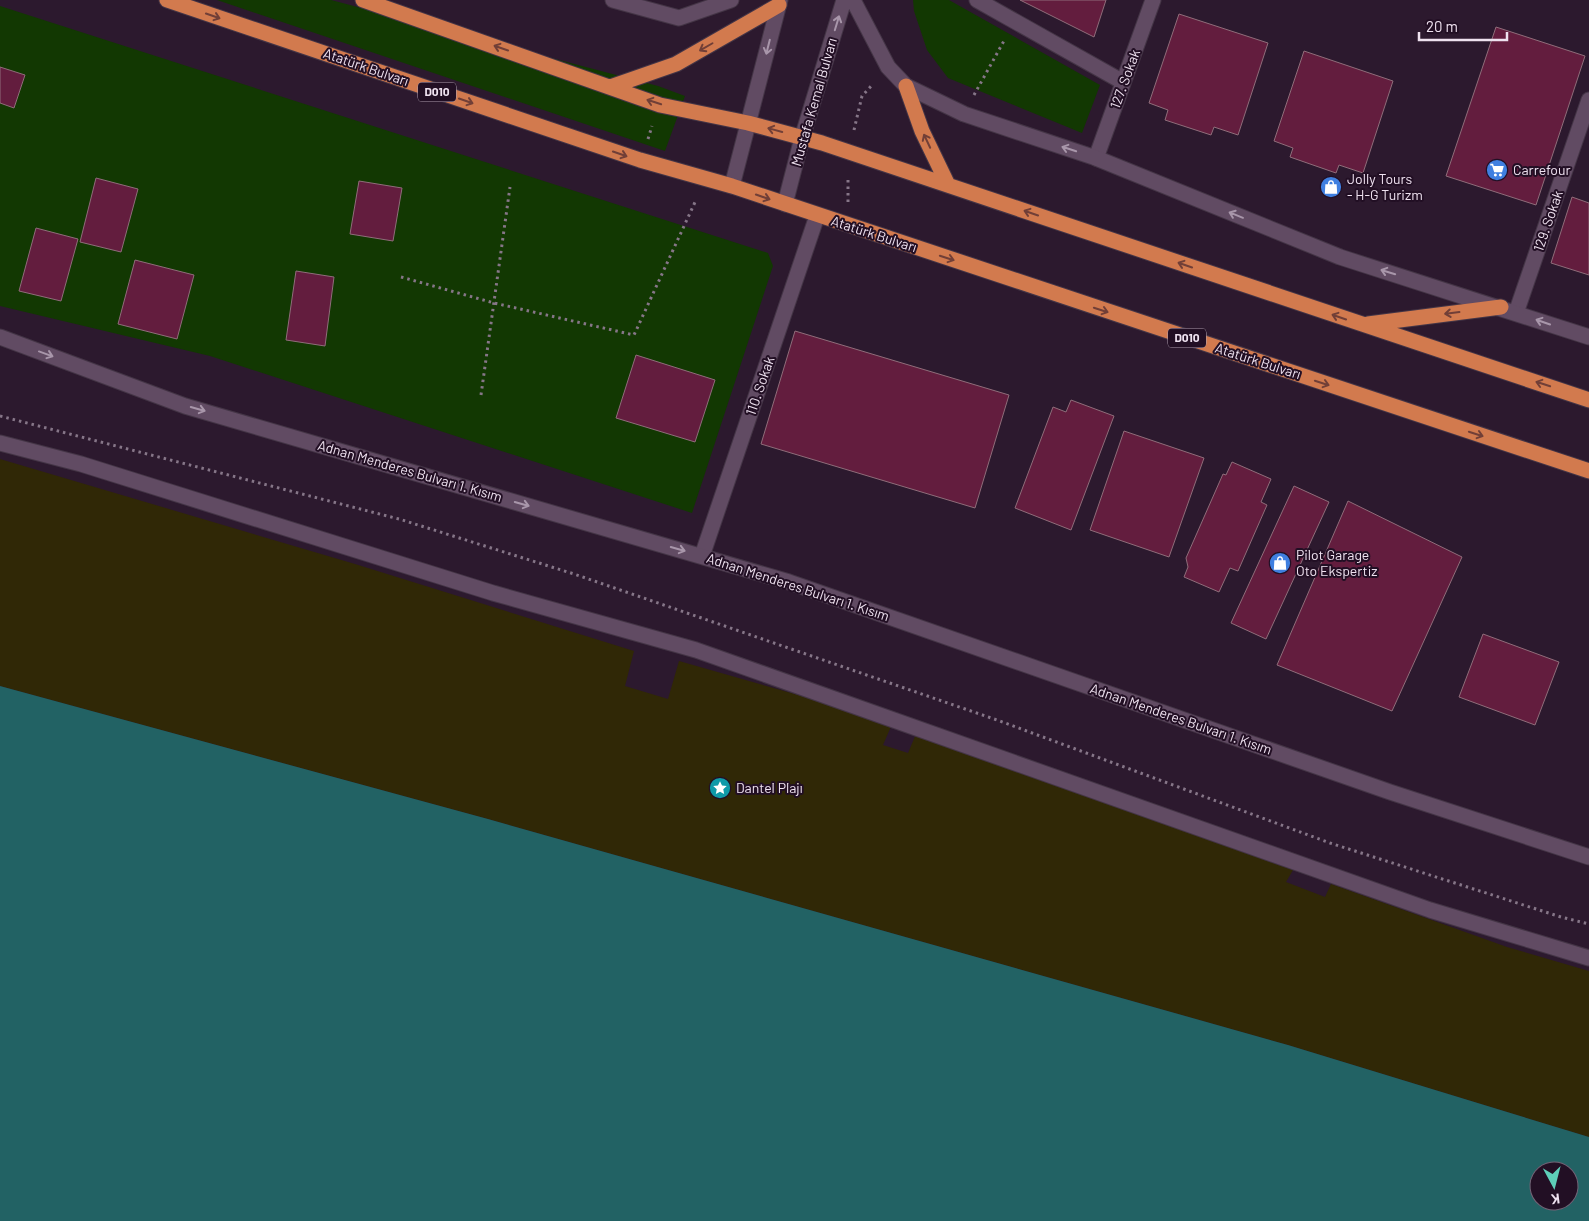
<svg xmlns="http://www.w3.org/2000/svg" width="1589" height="1221" font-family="Barlow,sans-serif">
  <rect width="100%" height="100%" fill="#2c192e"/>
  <path fill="#123802" d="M 217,0 L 331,0 L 658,86 L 685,96 L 665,151 Z
    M 913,0 L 949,0 L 1100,85 L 1082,133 L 948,78 L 927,50 L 914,11 Z
    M 0,6 L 768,253 L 773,266 L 692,513 L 210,356 L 0,306 Z"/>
  <path fill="#302806" d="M 0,459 L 355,564 L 634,651 L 625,686 L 668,699 L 679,661 L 893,722 L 883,745 L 908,753 L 916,734 L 1293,870 L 1286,882 L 1325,897 L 1331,884 L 1507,947 L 1589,971 L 1589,1137 L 1288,1045 L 488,819 L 0,686 Z"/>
  <path fill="#226264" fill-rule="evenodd" d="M 0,686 L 488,819 L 1288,1045 L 1589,1137 L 1589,1221 L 0,1221 ZM 1539,1171 L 1569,1171 L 1569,1201 L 1539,1201 Z"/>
  <path fill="#631d3e" stroke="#8f6d7a" d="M 1020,0 L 1106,0 L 1094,37 Z
    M 1179,14 L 1268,43 L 1238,135 L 1214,127 L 1211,135 L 1165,120 L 1168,110 L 1149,103 Z
    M 1496,27 L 1585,56 L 1536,205 L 1446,176 Z
    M 1304,51 L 1393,81 L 1363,173 L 1339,165 L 1336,173 L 1290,157 L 1293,148 L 1274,141 Z
    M 0,67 L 25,75 L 14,108 L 0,103 Z
    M 96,178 L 138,189 L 121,252 L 80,242 Z
    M 359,181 L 402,188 L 393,241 L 350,234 Z
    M 1572,197 L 1589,203 L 1589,275 L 1551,263 Z
    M 36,228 L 78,239 L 61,301 L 19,291 Z
    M 135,260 L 194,275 L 177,339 L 118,324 Z
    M 296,271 L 334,277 L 325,346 L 286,340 Z
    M 795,331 L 1009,395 L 975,508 L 761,444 Z
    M 636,355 L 715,380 L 695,442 L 616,418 Z
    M 1071,400 L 1114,416 L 1071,530 L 1015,508 L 1053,407 L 1066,412 Z
    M 1124,431 L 1204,458 L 1169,557 L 1090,530 Z
    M 1232,462 L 1271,479 L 1261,502 L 1267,505 L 1238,571 L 1230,568 L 1219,592 L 1184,577 L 1188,567 L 1186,558 L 1223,474 L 1226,475 Z
    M 1294,486 L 1329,502 L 1266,639 L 1231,623 Z
    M 1348,501 L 1462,557 L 1392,711 L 1277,665 Z
    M 1483,634 L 1559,662 L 1535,725 L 1459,697 Z"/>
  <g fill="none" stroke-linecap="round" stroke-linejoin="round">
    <g stroke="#443546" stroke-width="17">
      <path id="pedestrian" d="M 977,0 L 1123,82
        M 0,443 L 81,464 L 493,593 L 696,650 L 1430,910 L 1589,958"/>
    </g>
    <g stroke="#443546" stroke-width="17">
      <path id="minor" d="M 1516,313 L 1589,100
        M 702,556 L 817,216"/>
    </g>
    <g stroke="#443546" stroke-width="17">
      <path id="tertiary" d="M 1096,158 L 1153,0"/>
    </g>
    <g stroke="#443546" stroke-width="17">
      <path id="secondary" d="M 613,0 L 679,18 L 731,0
        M 853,0 L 888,67 L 906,86 L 964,114 L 1096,158 L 1340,257 L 1589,337
        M 732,186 L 780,0
        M 785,204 L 802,138 L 844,0
        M 0,337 L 185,406 L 789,582 L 1390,792 L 1589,857"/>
    </g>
    <g stroke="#443546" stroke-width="17">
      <path id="trunk" d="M 167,0 L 640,160 L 732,186 L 1589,471
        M 363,0 L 660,105 L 748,123 L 822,143 L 1589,400
        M 906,86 L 922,131 L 948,185
        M 610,87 L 676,64 L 779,5
        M 1368,324 L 1501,307"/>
    </g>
    <path stroke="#867688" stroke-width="3" stroke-dasharray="2.5 4" stroke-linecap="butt" d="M 974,95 L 1005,39
      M 854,130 L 862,96 L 873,84
      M 648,139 L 652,126
      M 848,202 L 848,176
      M 401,277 L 494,303 L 634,335 L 696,200
      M 481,395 L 510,187
      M 0,416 L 399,519 L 574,574 L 997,720 L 1330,843 L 1561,917 L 1589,924"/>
    <use href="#pedestrian" stroke="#614b63" stroke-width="15"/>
    <use href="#minor" stroke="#614b63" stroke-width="15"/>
    <use href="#tertiary" stroke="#614b63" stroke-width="15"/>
    <use href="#secondary" stroke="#614b63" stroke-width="15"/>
    <use href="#trunk" stroke="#d27a4e" stroke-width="15"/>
  </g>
  <defs><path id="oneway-shaft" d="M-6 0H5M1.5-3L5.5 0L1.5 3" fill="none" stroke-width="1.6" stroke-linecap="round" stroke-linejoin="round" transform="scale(1.25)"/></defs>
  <g stroke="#713f37">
    <use href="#oneway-shaft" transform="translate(213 16) rotate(19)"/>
    <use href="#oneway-shaft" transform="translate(706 47) rotate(150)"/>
    <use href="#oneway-shaft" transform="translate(501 48) rotate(-161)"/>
    <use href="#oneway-shaft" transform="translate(466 101) rotate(19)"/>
    <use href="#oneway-shaft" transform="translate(654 102) rotate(-162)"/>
    <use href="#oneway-shaft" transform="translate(775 130) rotate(-165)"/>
    <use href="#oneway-shaft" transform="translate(927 141) rotate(-115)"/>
    <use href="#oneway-shaft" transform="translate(620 154) rotate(19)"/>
    <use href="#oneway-shaft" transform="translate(763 197) rotate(19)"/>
    <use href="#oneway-shaft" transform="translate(1031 213) rotate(-161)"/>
    <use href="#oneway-shaft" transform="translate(947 258) rotate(18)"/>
    <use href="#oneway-shaft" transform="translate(1185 265) rotate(-161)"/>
    <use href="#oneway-shaft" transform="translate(1101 310) rotate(18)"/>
    <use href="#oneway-shaft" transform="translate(1452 313) rotate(173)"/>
    <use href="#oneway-shaft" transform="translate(1339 317) rotate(-161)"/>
    <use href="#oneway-shaft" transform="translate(1322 383) rotate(18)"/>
    <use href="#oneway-shaft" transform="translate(1543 384) rotate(-162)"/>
    <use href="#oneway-shaft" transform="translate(1476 434) rotate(18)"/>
  </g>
  <g stroke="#a896aa">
    <use href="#oneway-shaft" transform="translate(837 23) rotate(-73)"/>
    <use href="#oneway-shaft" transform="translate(768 47) rotate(104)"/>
    <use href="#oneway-shaft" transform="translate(1069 149) rotate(-162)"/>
    <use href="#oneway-shaft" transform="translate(1236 215) rotate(-158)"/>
    <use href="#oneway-shaft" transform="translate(1388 272) rotate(-163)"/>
    <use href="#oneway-shaft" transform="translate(1543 322) rotate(-161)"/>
    <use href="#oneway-shaft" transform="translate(46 354) rotate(20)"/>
    <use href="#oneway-shaft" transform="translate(198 409) rotate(16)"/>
    <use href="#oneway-shaft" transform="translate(522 504) rotate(16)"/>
    <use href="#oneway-shaft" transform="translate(678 549) rotate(16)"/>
  </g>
  <defs>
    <g id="supermarket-disc" transform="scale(1.125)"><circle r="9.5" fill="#3f7fe0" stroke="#220f24"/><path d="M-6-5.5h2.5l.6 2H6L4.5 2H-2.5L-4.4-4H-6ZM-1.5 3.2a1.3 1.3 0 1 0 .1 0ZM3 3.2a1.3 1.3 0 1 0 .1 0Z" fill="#fff"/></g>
    <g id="shop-disc" transform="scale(1.125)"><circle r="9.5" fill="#3f7fe0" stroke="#220f24"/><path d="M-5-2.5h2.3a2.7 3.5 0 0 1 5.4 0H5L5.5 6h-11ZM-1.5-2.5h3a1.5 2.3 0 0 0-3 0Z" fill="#fff"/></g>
    <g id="sight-disc" transform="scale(1.125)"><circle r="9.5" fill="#0f9aa8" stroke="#220f24"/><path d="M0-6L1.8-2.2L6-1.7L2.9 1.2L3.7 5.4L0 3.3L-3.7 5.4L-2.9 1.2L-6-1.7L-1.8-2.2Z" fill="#fff"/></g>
  </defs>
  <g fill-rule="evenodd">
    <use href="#supermarket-disc" x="1497" y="170"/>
    <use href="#shop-disc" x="1331" y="187"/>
    <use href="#shop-disc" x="1280" y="563"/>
    <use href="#sight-disc" x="720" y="788"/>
  </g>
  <g text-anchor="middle" stroke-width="4" stroke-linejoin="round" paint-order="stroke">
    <g fill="#220f24" stroke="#b2a3b3" stroke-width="1">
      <rect x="418" y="82.5" width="38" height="19" rx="4"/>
      <rect x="1168" y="328.5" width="38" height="19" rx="4"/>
    </g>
    <g font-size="12" font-weight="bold" fill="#efe2f0">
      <text x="437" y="96">D010</text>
      <text x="1187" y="342">D010</text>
    </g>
    <g font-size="14" fill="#efe2f0" stroke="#220f24">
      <text transform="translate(366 67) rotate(19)" y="5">Atatürk Bulvarı</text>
      <text transform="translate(1125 79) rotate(-70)" y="5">127. Sokak</text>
      <text transform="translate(814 102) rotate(-74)" y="5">Mustafa Kemal Bulvarı</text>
      <text transform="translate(1548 221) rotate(-71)" y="5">129. Sokak</text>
      <text transform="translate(874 234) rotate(18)" y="5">Atatürk Bulvarı</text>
      <text transform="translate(1258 361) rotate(18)" y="5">Atatürk Bulvarı</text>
      <text transform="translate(760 386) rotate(-71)" y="5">110. Sokak</text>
      <text transform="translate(410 471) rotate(16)" y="5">Adnan Menderes Bulvarı 1. Kısım</text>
      <text transform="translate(798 587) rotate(18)" y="5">Adnan Menderes Bulvarı 1. Kısım</text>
      <text transform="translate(1181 719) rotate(19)" y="5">Adnan Menderes Bulvarı 1. Kısım</text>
    </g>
    <g font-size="14" fill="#efe2f0" stroke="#220f24" text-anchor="start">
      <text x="1513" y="175">Carrefour</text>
      <text x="1347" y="184">Jolly Tours<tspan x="1347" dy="16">- H-G Turizm</tspan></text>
      <text x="1296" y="560">Pilot Garage<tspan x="1296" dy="16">Oto Ekspertiz</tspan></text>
      <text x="736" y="793">Dantel Plajı</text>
    </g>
  </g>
  <g transform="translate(1554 1186) rotate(173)"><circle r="24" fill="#220f24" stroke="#746376"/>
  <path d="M0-4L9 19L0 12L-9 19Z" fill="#5eceb8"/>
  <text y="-8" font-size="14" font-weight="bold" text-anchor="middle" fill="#efe2f0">K</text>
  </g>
  <path d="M1419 32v8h88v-8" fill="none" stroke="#efe2f0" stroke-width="2.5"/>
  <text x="1426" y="32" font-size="15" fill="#efe2f0" stroke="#220f24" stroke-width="4" paint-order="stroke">20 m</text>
</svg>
